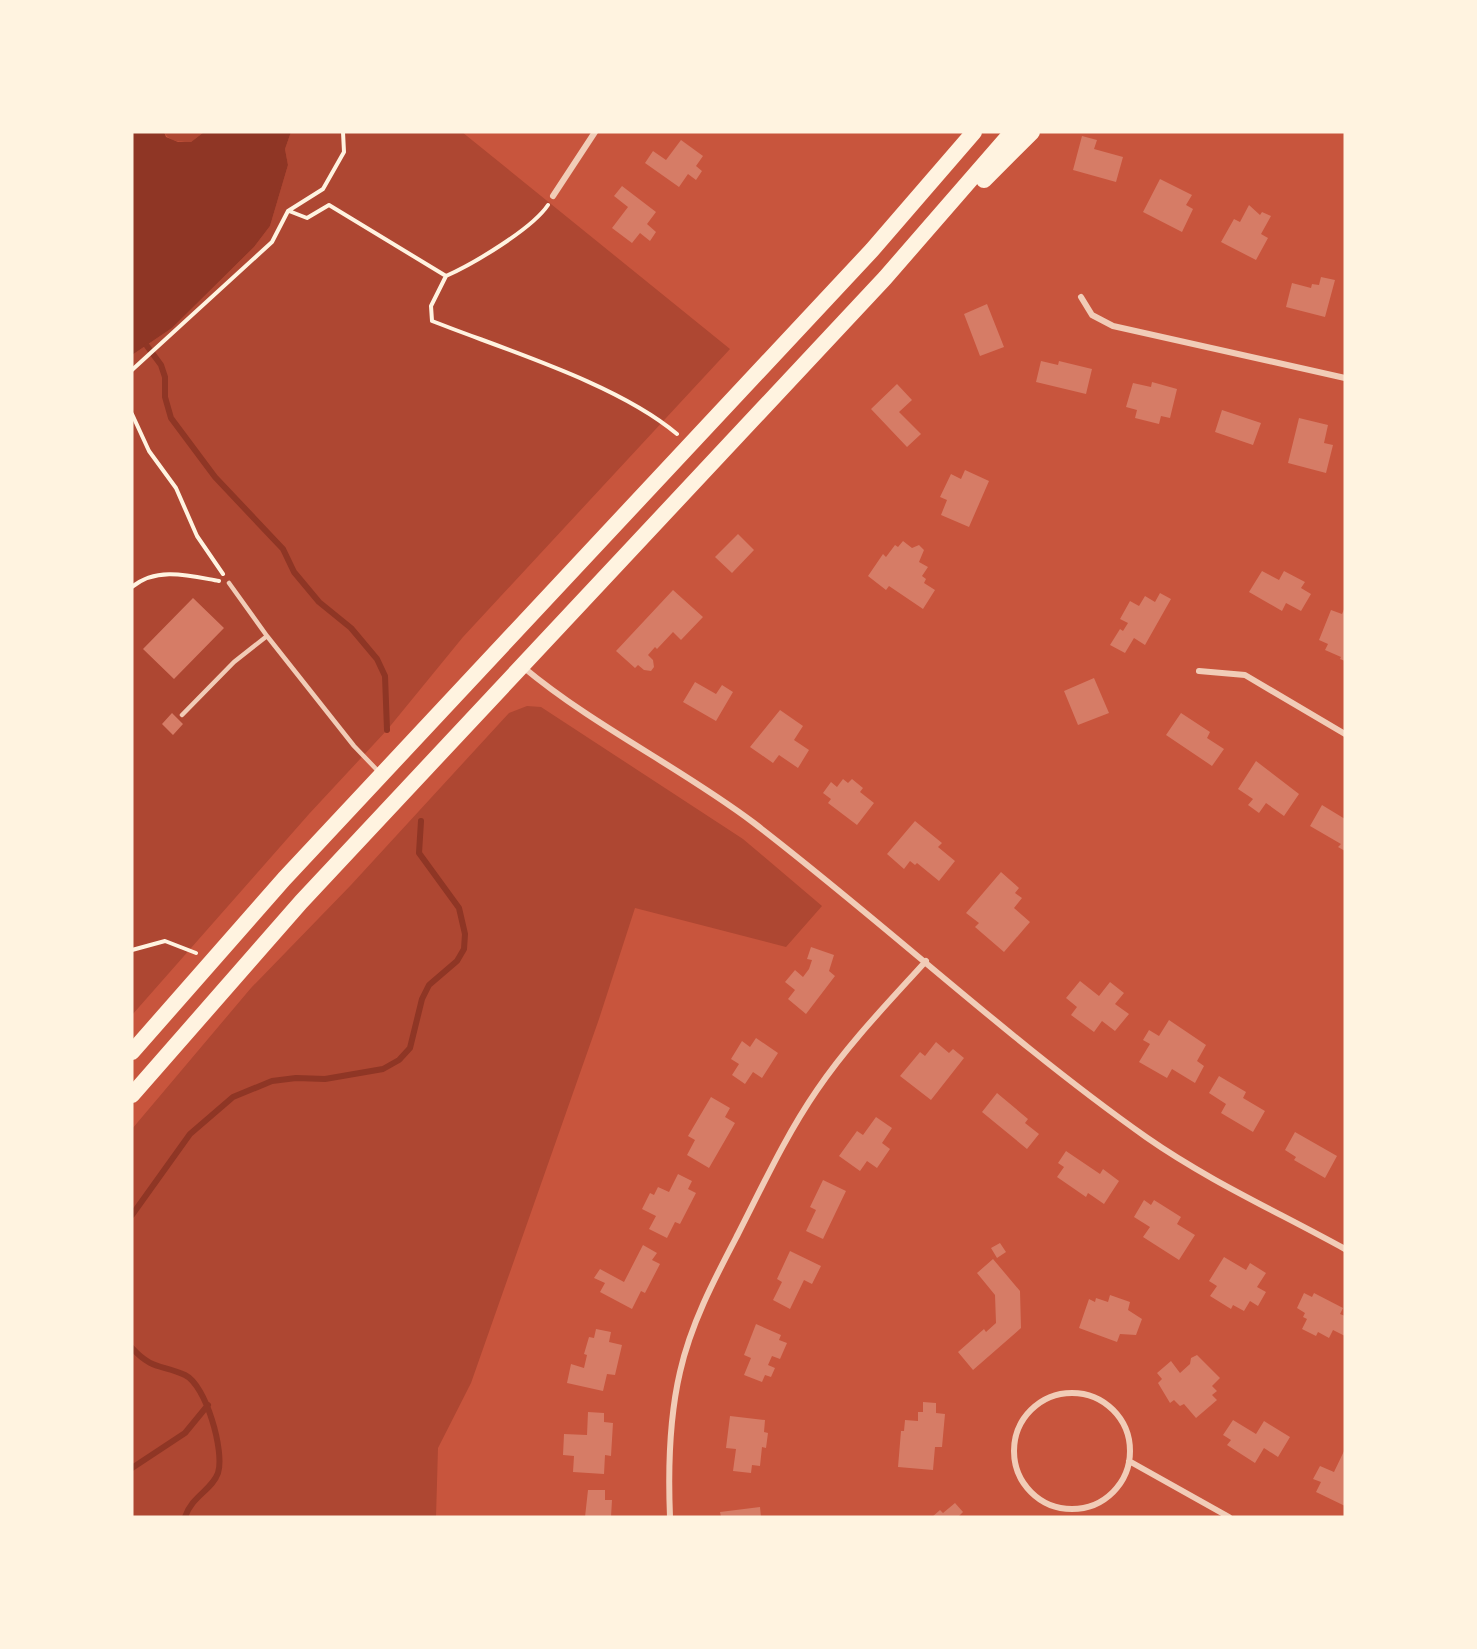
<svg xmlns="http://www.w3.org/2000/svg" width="1477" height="1649" font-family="'Golos Text',sans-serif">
  <rect width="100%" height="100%" fill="#c8553d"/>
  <path fill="#ae4732" d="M 164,132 L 204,132 L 191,142 C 181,142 169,142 164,132 Z
    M 291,132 L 462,132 L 730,349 L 463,637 L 387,730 L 309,814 L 132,1015 L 132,355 L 172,328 L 254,247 L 270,226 L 288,165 L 285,149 Z
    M 527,706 L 541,707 L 743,839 L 822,906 L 786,947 L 635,908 L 599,1019 L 471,1383 L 438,1448 L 436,1517 L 132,1517 L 132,1129 L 251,988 L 351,885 L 509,713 Z"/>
  <path fill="#8f3625" d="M 132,132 L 164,132 L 166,137 L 178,142 L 191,142 L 204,132 L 291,132 L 285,149 L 288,165 L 270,226 L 254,247 L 172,328 L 132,355 Z"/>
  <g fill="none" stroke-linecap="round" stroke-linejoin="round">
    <path stroke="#8f3625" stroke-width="6" d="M 147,346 L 161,365 L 165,377 L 165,397 L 171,418 L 215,477 L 283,549 L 294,572 L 319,602 L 351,628 L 377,659 L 385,676 L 387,730
      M 132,1215 L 190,1134 L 233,1097 L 272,1081 L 296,1078 L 325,1079 L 383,1069 L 399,1060 L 410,1048 L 422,999 L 429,985 L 457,961 L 464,949 L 465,934 L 459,908 L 419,853 L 421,821
      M 132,1348 C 153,1371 162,1364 185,1375 C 206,1385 225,1452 218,1473 C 212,1490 192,1496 185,1517
      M 132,1468 L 185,1433 L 208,1405"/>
  </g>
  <path fill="#d67c66" d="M 1082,136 L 1097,140 L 1094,149 L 1123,157 L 1116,182 L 1073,170 Z
    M 681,140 L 703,156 L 696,166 L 702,171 L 696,180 L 688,174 L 679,187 L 645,163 L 653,151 L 666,160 Z
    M 1160,179 L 1192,195 L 1186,205 L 1193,209 L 1182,232 L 1143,212 Z
    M 622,186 L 656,212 L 647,224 L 656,232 L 650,241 L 640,233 L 632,243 L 612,228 L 628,207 L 614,196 Z
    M 1249,205 L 1260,215 L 1262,212 L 1271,216 L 1261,234 L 1268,238 L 1256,260 L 1221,242 L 1234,219 L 1240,222 Z
    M 1321,277 L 1335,280 L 1325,317 L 1286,307 L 1292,283 L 1311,288 L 1312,284 L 1319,285 Z
    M 987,304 L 1004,347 L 980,356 L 964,314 Z
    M 1041,361 L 1058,365 L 1059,361 L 1092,369 L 1086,394 L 1036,382 Z
    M 1152,382 L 1177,389 L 1170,418 L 1161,416 L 1159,424 L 1135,418 L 1137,410 L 1126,407 L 1133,383 L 1151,387 Z
    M 897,384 L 912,400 L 899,412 L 921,434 L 907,447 L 871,409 Z
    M 1222,410 L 1261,423 L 1253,445 L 1215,432 Z
    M 1299,418 L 1328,425 L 1324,443 L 1333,445 L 1326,473 L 1288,463 Z
    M 965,470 L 989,481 L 969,527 L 941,515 L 947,500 L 940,497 L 951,474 L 961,479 Z
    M 738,534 L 754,550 L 732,573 L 715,557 Z
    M 903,541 L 912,548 L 919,545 L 924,550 L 919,562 L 928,567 L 922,576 L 926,579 L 924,583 L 935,590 L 923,609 L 889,586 L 886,590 L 868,576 L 883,554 L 886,557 L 895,545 L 898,547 Z
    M 1262,571 L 1279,580 L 1284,571 L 1305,582 L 1301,588 L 1311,594 L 1301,611 L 1286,603 L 1282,611 L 1249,592 Z
    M 673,590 L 703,617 L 681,640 L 673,632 L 657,649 L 655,647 L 648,655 L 653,660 L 654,667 L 651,671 L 644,670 L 638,665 L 635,668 L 616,651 Z
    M 1160,593 L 1171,599 L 1145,645 L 1134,638 L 1125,653 L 1110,645 L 1120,629 L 1123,631 L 1128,623 L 1120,619 L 1130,601 L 1139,606 L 1145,596 L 1155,602 Z
    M 193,598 L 224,628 L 174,679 L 143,649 Z
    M 1345,607 L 1345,661 L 1340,659 L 1341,657 L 1325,650 L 1328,644 L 1319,640 L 1331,610 L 1342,614 Z
    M 1094,678 L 1109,713 L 1078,725 L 1064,691 Z
    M 695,682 L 716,694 L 722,685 L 733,692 L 716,721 L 683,702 Z
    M 780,710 L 803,726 L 794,740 L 809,750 L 798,768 L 779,755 L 773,763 L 750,747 Z
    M 172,713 L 183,724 L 173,735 L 162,724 Z
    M 1181,713 L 1210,732 L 1207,738 L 1224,749 L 1212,766 L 1166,735 Z
    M 1256,761 L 1299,794 L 1284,816 L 1266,803 L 1259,813 L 1248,805 L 1253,799 L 1238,789 Z
    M 843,779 L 848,783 L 852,779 L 863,788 L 860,792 L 874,803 L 857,825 L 828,803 L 831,799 L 823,793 L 831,782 L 837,787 Z
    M 1322,805 L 1345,819 L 1345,851 L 1338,847 L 1341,844 L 1310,826 Z
    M 915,821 L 942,843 L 938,847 L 955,861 L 939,881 L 917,863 L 915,865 L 910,861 L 904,869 L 887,854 Z
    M 1001,872 L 1019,888 L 1015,893 L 1022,898 L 1014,908 L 1030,922 L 1004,952 L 975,927 L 979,923 L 966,913 Z
    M 811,947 L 834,955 L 829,971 L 835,976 L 806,1014 L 788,999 L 795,990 L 785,982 L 795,970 L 803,977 L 809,969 L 812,960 L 807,959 Z
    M 1080,981 L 1099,996 L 1110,982 L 1124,993 L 1115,1004 L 1129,1014 L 1115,1031 L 1102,1021 L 1094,1032 L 1071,1015 L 1077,1007 L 1066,998 Z
    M 1169,1020 L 1206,1045 L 1197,1061 L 1204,1066 L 1195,1083 L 1172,1069 L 1167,1078 L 1139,1062 L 1150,1044 L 1143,1040 L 1149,1030 L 1159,1036 Z
    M 756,1038 L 778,1053 L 762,1078 L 753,1072 L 745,1084 L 732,1075 L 739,1064 L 731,1059 L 742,1041 L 750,1047 Z
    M 936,1042 L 949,1053 L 953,1049 L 964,1058 L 931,1100 L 900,1076 L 920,1052 L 925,1056 Z
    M 1219,1076 L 1246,1092 L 1243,1098 L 1265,1111 L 1253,1132 L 1221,1113 L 1226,1104 L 1209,1093 Z
    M 997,1093 L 1028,1119 L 1025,1123 L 1039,1134 L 1027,1149 L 982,1112 Z
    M 711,1097 L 730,1108 L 725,1117 L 735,1123 L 709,1168 L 687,1155 L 695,1140 L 688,1136 Z
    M 876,1117 L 892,1128 L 882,1143 L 890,1149 L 877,1168 L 867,1161 L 860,1171 L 839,1156 L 857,1131 L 863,1135 Z
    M 1295,1132 L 1337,1156 L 1325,1178 L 1294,1160 L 1296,1157 L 1285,1150 Z
    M 1066,1151 L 1100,1174 L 1103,1169 L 1119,1181 L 1104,1204 L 1088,1193 L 1086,1197 L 1057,1177 L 1064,1167 L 1058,1163 Z
    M 678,1174 L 692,1181 L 688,1189 L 696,1193 L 680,1224 L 675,1222 L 667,1238 L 649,1229 L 656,1216 L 642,1209 L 650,1193 L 654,1195 L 658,1187 L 669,1192 Z
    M 823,1180 L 846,1191 L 823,1239 L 806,1231 L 816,1210 L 810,1207 Z
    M 1144,1200 L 1151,1205 L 1154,1200 L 1181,1217 L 1177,1224 L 1195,1235 L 1179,1260 L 1143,1237 L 1150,1227 L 1134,1217 Z
    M 1000,1243 L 1006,1252 L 997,1258 L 991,1248 Z
    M 643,1245 L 657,1253 L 652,1260 L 660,1264 L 645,1293 L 641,1291 L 632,1309 L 600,1292 L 605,1283 L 594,1278 L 600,1269 L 624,1282 Z
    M 790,1251 L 821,1266 L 812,1284 L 804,1280 L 790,1309 L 773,1300 L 782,1282 L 777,1279 Z
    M 1224,1257 L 1246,1270 L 1250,1263 L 1266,1273 L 1257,1287 L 1266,1292 L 1258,1306 L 1250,1301 L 1244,1311 L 1233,1305 L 1231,1309 L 1210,1296 L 1217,1286 L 1209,1281 Z
    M 993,1259 L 1020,1291 L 1021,1328 L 973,1370 L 958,1352 L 984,1329 L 986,1332 L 996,1323 L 995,1295 L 977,1273 Z
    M 1304,1293 L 1312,1297 L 1314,1293 L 1343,1308 L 1340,1314 L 1345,1316 L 1345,1336 L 1333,1330 L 1329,1338 L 1318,1332 L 1316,1336 L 1302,1329 L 1307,1319 L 1303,1317 L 1305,1313 L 1297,1308 Z
    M 1110,1295 L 1130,1302 L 1128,1310 L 1142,1319 L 1136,1335 L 1120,1334 L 1117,1342 L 1079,1328 L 1089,1299 L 1095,1302 L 1096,1298 L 1108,1302 Z
    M 756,1324 L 781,1335 L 779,1340 L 787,1343 L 780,1359 L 772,1356 L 768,1365 L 775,1368 L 771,1377 L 765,1375 L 762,1382 L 744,1375 L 751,1358 L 744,1355 Z
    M 596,1329 L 611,1332 L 609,1342 L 622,1345 L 615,1375 L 607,1374 L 603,1391 L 567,1383 L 571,1364 L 584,1368 L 587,1355 L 584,1354 L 589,1337 L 594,1338 Z
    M 1197,1355 L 1220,1378 L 1212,1386 L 1217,1391 L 1212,1395 L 1217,1400 L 1196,1418 L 1184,1404 L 1180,1406 L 1174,1400 L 1170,1403 L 1158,1383 L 1162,1379 L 1157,1373 L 1171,1361 L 1180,1373 L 1190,1364 L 1191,1358 Z
    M 923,1402 L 936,1403 L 936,1413 L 945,1414 L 942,1447 L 935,1447 L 933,1470 L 898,1467 L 901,1431 L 904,1431 L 905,1420 L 918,1421 L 918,1412 L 923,1412 Z
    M 588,1412 L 604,1413 L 604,1422 L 613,1423 L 611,1456 L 605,1455 L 604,1474 L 573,1472 L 574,1456 L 563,1455 L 564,1434 L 587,1435 Z
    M 730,1416 L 765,1420 L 764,1432 L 768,1433 L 766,1448 L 762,1447 L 760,1466 L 752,1465 L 751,1473 L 733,1471 L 736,1449 L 726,1448 Z
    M 1233,1420 L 1256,1434 L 1264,1421 L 1290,1437 L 1278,1457 L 1264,1448 L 1255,1463 L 1227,1445 L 1231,1440 L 1223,1435 Z
    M 1345,1449 L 1345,1506 L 1316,1492 L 1321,1482 L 1313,1479 L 1320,1466 L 1334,1472 Z
    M 588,1490 L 605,1490 L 605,1500 L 612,1500 L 611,1517 L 585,1517 Z
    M 955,1503 L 963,1512 L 958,1517 L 932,1517 L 940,1510 L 943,1513 Z
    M 760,1507 L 761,1517 L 721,1517 L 720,1512 Z"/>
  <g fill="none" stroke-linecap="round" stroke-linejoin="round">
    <path stroke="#fff3e0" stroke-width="4" d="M 289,211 L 307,218 L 329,205 L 446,276 C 473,264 532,229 548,205
      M 446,276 L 431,306 L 432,321 C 506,350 618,384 677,434
      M 132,370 L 272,242 L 288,211 L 323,189 L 344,152 L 343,132
      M 132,414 L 149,451 L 176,488 L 197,536 L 223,574
      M 132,587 C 157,566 191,576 219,581
      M 132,950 L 165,941 L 196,953"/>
    <path stroke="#f1ccb7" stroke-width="4.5" d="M 229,583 L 267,636 L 354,746 L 378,771
      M 182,715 L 234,662 L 267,636"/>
    <path stroke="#f1ccb7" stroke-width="6" d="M 553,196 L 595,132
      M 1081,297 L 1092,315 L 1113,326 L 1345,378
      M 523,667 C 595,727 680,767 754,823 C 887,925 1010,1041 1146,1137 C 1209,1181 1278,1212 1345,1249
      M 1199,671 L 1245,675 L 1345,734
      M1014 1451a58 58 0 1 1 116 0a58 58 0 1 1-116 0Z
      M 1129,1461 L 1229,1517
      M 670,1517 C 668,1469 669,1419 680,1372 C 691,1323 715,1278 738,1234 C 763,1185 786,1135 817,1090 C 849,1043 888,1003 926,961"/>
    <path stroke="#fff3e0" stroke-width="16" d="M 984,180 L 1032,132
      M 132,1052 L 284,879 L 872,250 L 974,132
      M 132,1095 L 301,902 L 885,278 L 1012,132"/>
  </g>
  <rect width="1477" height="1649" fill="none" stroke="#fff3e0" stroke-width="267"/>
</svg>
